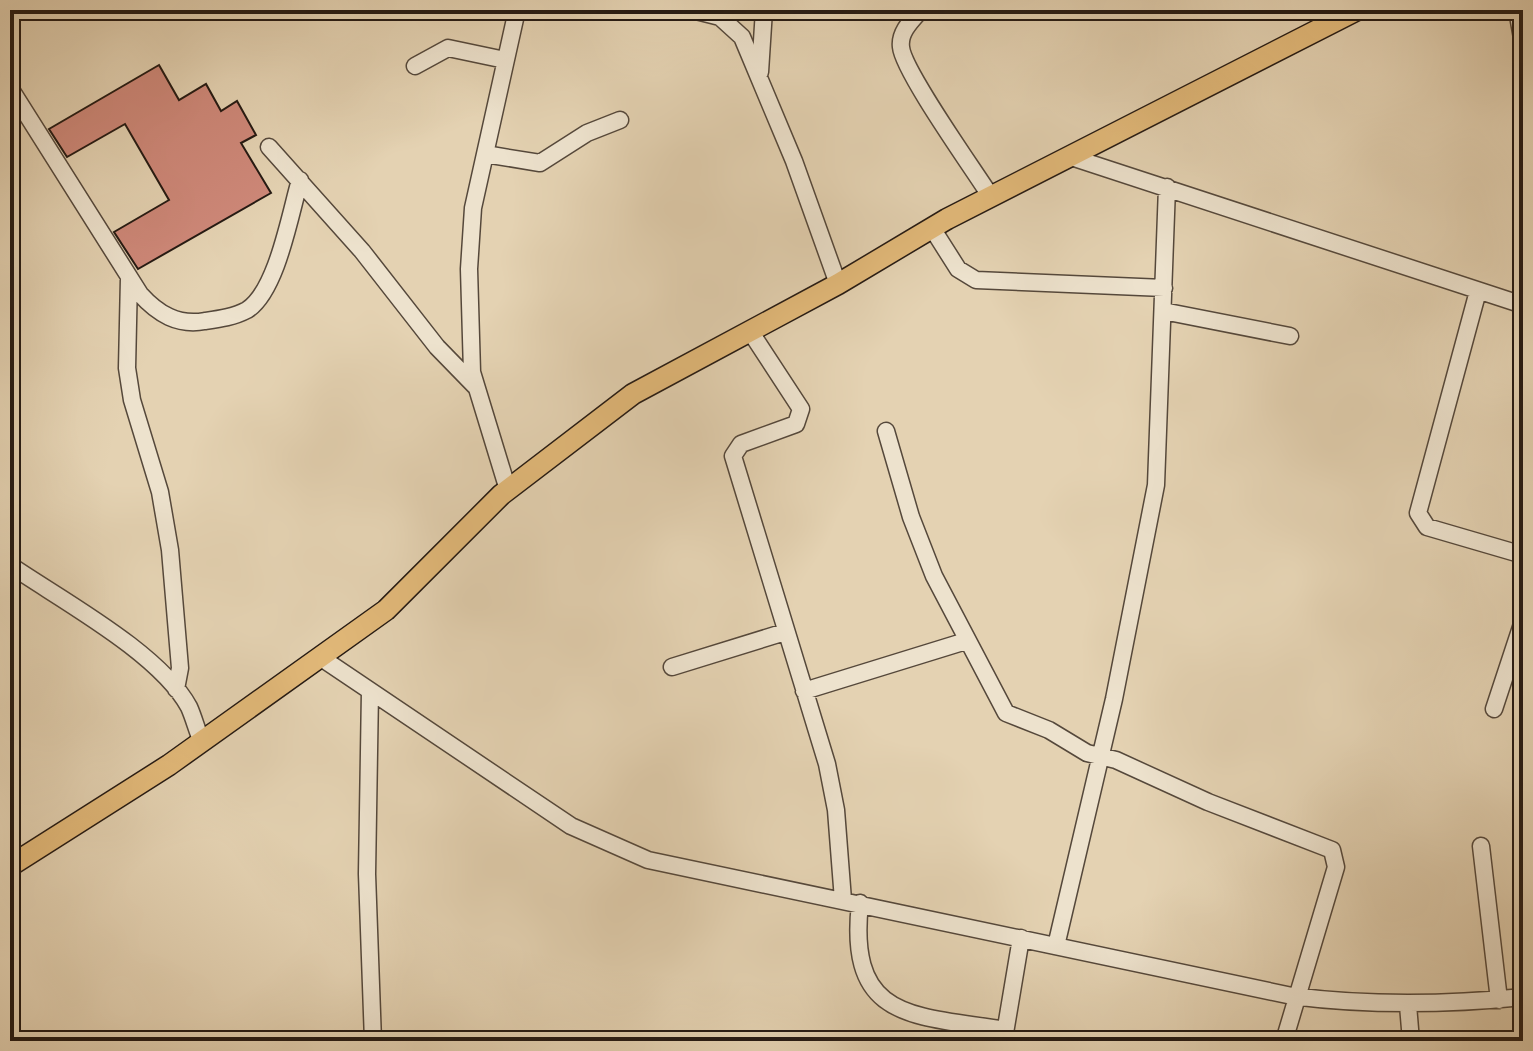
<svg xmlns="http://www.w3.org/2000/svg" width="1533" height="1051" font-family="Alegreya,serif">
  <rect width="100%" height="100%" fill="#e4d2b2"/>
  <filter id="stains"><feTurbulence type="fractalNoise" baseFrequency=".0025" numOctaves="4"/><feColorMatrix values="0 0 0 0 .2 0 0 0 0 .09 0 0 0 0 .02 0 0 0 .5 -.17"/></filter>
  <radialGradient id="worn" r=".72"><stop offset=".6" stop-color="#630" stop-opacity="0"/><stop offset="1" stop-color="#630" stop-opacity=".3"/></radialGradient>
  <path fill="#ce8879" stroke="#251a13" stroke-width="2" d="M 159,65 L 179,100 L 206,84 L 221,111 L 237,101 L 256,135 L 241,143 L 271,193 L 138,269 L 114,232 L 169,200 L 125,124 L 67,157 L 49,129 Z"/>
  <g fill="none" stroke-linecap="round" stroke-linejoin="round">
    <g stroke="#55483b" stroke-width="19">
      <path id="minor" d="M 692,10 L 720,17 L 742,37 L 794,161 L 838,284
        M 921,10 C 912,20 899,32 901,47 C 903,71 974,170 991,197
        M 1517,10 L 1522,38
        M 415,66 L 448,48 L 505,60
        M 760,72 L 764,10
        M 10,88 L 140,294 C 158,314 178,326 205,321 C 219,319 234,317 247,310 C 277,291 290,214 300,180
        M 269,147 L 362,251 L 437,347 L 475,386
        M 485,154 L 540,163 L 587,133 L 620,120
        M 1071,157 L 1523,305
        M 932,228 L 958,269 L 976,280 L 1164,288
        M 129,278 L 127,368 L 132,400 L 160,492 L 170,550 L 180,668 L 176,689
        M 1478,291 L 1418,513 L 1427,527 L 1523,555
        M 1163,311 L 1290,336
        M 750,331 L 801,409 L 796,424 L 741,444 L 733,456 L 827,764 L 836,810 L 843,900
        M 886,431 L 911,517 L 934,576 L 1006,713 L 1049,730 L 1087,753 L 1116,760 L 1208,802 L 1332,850 L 1336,867 L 1284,1041
        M 508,490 L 472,372 L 469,269 L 473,208 L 517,10
        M 10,565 C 61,600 160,653 189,707 C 194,718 197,731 202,742
        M 320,657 L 571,826 L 648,860 L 1292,996 C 1370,1006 1445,1005 1523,997
        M 672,667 L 785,632
        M 370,691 L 367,874 L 373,1041
        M 804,691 L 966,641
        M 1494,709 L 1523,621
        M 1481,846 L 1499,1000
        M 860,903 C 847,1021 913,1015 1005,1030
        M 1056,946 L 1114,699 L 1156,485 L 1167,187
        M 1408,1005 L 1411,1041
        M 1004,1039 L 1021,938"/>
    </g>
    <g stroke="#251a13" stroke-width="23">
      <path id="major" d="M 10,866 L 169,765 L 386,610 L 501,495 L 633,394 L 838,284 L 947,219 L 1357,10"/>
    </g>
    <use href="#minor" stroke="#ede2cd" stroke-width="16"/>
    <use href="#major" stroke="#e2b979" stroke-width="20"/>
  </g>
  <rect width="1533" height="1051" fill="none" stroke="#e4d2b2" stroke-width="40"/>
  <rect x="12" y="12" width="1509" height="1027" fill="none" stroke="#251a13" stroke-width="4"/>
  <rect x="20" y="20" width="1493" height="1011" fill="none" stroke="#251a13" stroke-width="2"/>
  <rect width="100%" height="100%" filter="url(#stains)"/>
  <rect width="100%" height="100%" fill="url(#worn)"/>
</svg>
